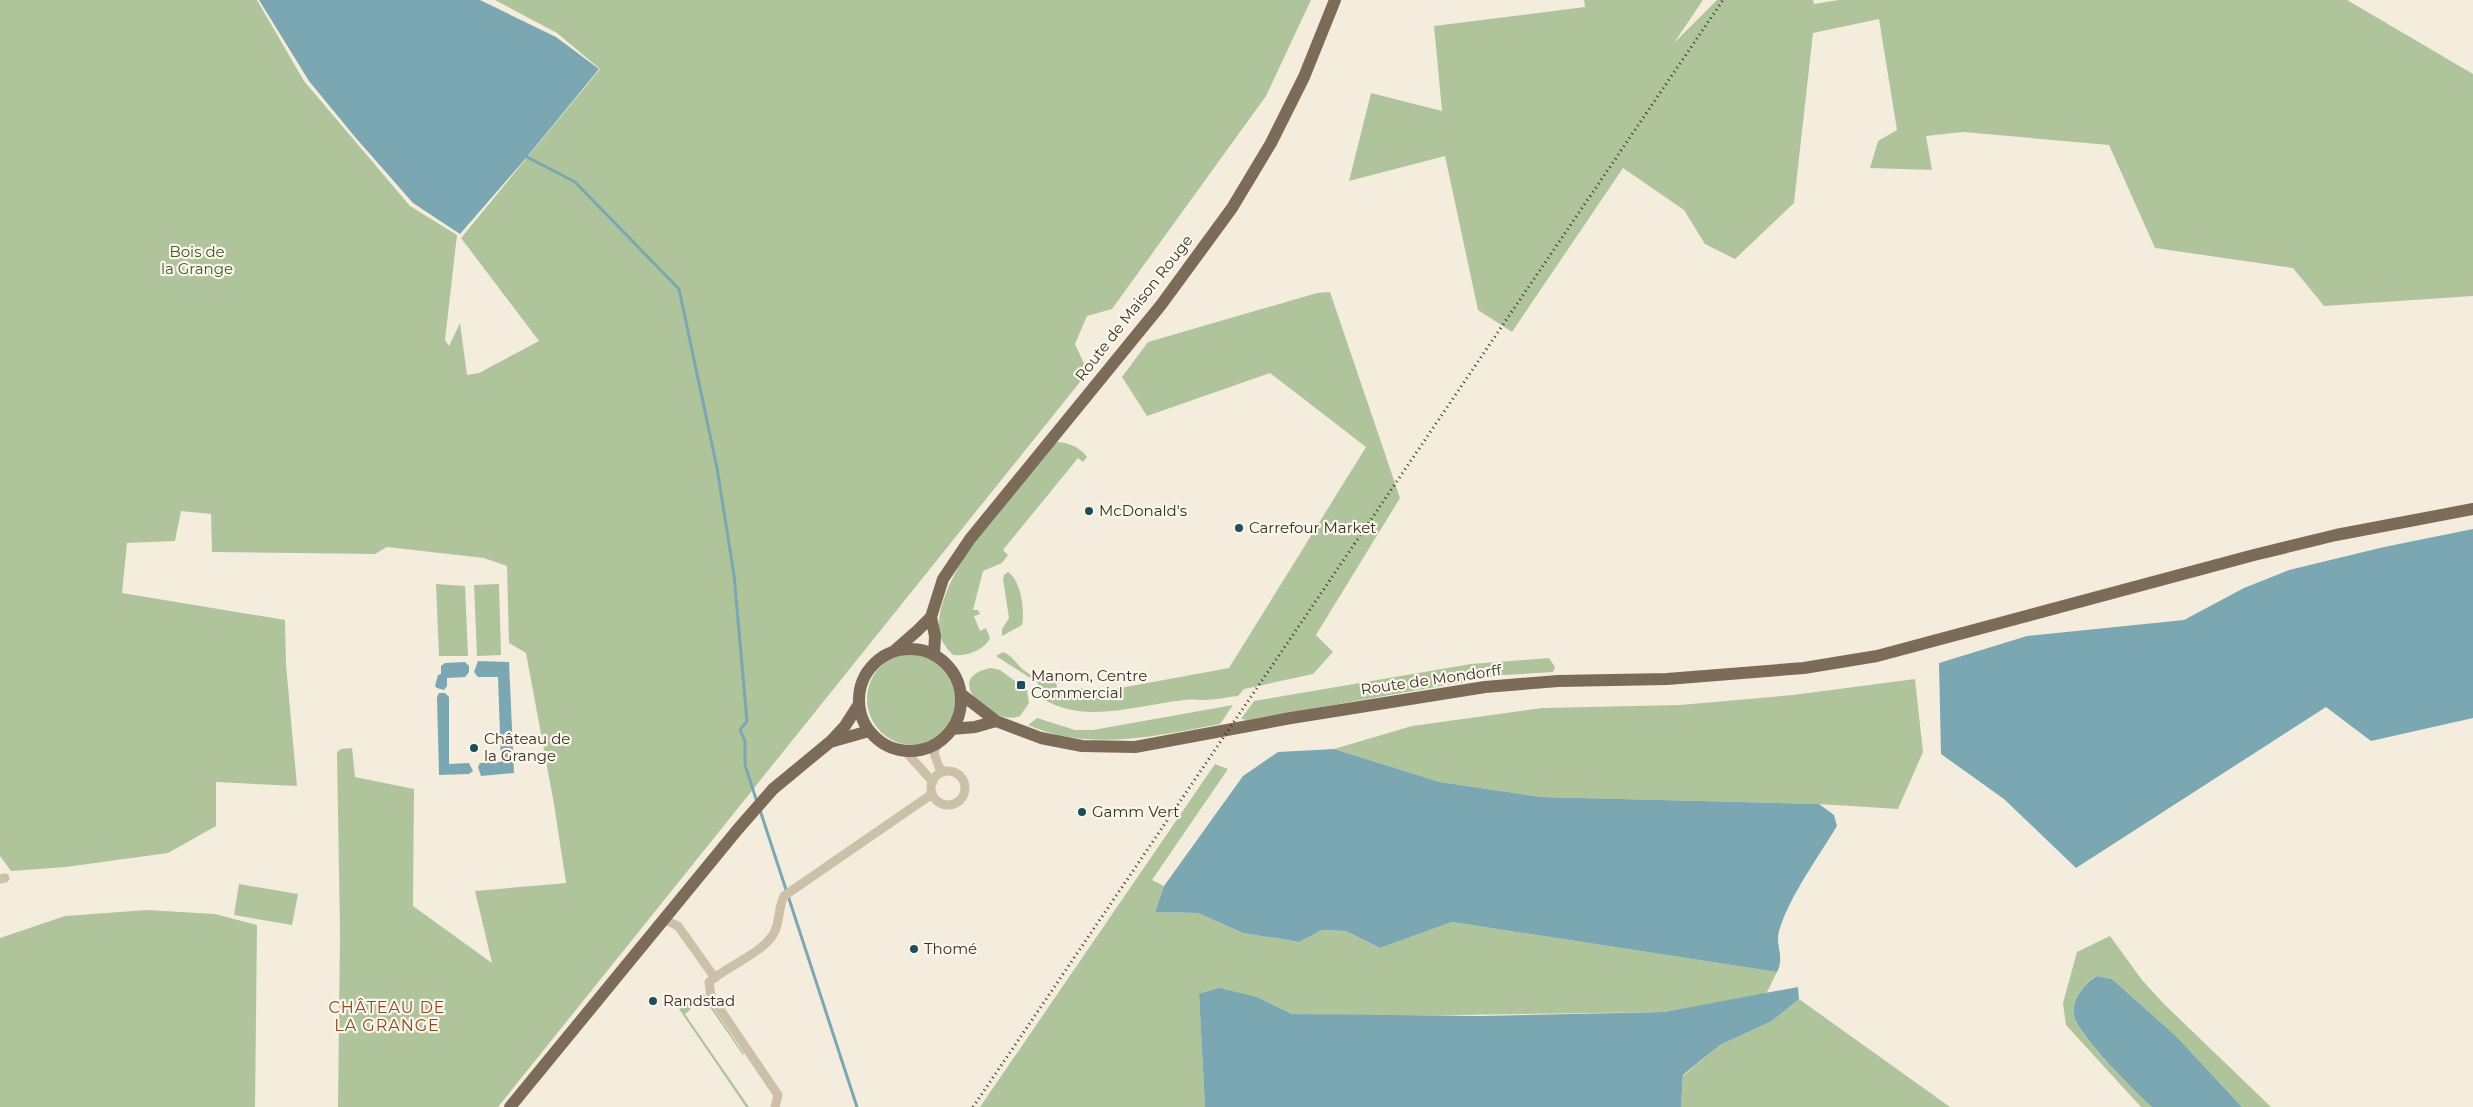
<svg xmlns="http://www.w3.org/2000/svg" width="2473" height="1107" font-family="Montserrat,sans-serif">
  <rect width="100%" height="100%" fill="#f4edde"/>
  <path fill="#b0c49c" d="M 0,0 L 257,0 L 304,81 L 410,206 L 457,235 L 445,340 L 449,346 L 460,323 L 467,375 L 479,373 L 539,341 L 461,238 L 600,69 L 557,33 L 495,0 L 1311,0 L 1266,96 L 1112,309 L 1087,316 L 1075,344 L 1088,372 L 498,1107 L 338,1107 L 340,933 L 337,752 L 341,749 L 352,748 L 355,777 L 414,789 L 413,906 L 492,963 L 475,891 L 566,883 L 554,804 L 526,653 L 509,643 L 507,566 L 484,558 L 387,547 L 375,554 L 212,552 L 211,514 L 181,511 L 175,541 L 127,543 L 122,593 L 285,620 L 286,665 L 297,786 L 216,782 L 216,826 L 168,853 L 66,867 L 11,871 L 0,856 Z
    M 1584,0 L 1703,0 L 1674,43 L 1717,0 L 1813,0 L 1814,4 L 1839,0 L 2347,0 L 2473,74 L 2473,296 L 2324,306 L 2293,268 L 2155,248 L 2109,145 L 1963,132 L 1926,136 L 1932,170 L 1870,168 L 1878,141 L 1897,130 L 1879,19 L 1813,33 L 1794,203 L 1735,259 L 1705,244 L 1684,210 L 1623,168 L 1512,332 L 1478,310 L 1445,156 L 1349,181 L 1371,93 L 1442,111 L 1434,26 L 1585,7 Z
    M 1330,292 L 1400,498 L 1316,635 L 1333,652 L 1313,674 L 1244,689 L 1238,696 C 1227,697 1215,700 1204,700 C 1197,700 1191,699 1185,700 C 1140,704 1084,726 1042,698 L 1038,683 L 996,656 L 1003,652 C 1012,655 1017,665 1025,671 C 1034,678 1046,680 1056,681 L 1057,689 L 1120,688 L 1229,668 L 1366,447 L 1270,373 L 1147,416 L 1122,377 L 1148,342 L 1317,293 Z
    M 1056,442 C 1067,442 1080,447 1087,457 L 1083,462 L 1078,458 L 1003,550 L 1008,555 L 1002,563 L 983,571 L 973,610 L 978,610 L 980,614 L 974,616 L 980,631 L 986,628 L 990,638 C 985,650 965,657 953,655 C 946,648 939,639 939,628 C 937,571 1020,485 1056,442 Z
    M 1008,572 C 1021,580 1025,611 1022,625 L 1002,636 L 1002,629 L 1009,618 L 1003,579 L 1004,575 Z
    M 436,584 L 465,586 L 468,656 L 439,656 Z
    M 499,584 L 501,655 L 477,656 L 474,585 Z
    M867 699a46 46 0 1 1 92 0a46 46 0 1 1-92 0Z
    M 1549,658 L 1555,667 L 1553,672 L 1504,675 L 1247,720 L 1241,719 L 1254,701 L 1471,664 Z
    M 991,668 L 1000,670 L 1027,690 L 1029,703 L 1020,716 C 997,728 937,678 991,668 Z
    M 1915,679 L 1923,752 L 1898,809 L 1819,804 L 1541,797 L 1440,782 L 1334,749 L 1412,726 L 1542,708 L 1680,705 L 1793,695 Z
    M 1233,705 L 1220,724 C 1156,736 1090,752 1028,725 L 1037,718 L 1075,730 L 1093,730 Z
    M 1215,764 L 1228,769 L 1152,880 L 1164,886 L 1155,912 L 1198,913 L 1243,933 L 1298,942 L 1322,930 L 1346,931 L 1380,948 L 1452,922 L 1777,972 L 1766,994 L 1664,1012 L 1388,1016 L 1292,1014 L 1257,997 L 1199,994 L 1205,1107 L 980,1107 Z
    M 239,884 L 298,894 L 292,925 L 234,915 Z
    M 147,910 L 215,914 L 257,925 L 255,1107 L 0,1107 L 0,938 L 65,916 Z
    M 2110,936 L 2142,980 L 2164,1004 L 2271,1107 L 2242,1107 L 2177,1037 L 2112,979 L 2095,976 C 2083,985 2069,1002 2075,1019 C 2084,1042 2133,1090 2152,1107 L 2141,1107 L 2066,1025 L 2063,1003 L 2077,952 Z
    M 703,993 L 744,1054 L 743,1055 L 705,1000 L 699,1004 L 695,998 Z
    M 1799,999 L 1950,1107 L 1681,1107 L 1683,1076 L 1720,1045 L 1772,1021 Z
    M 687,1003 L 691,1009 L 685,1014 L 749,1107 L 746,1107 L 679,1009 Z"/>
  <path fill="#7ba7b3" d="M 259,0 L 480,0 L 556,37 L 599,69 L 527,157 L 460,234 L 413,203 L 355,137 L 309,81 Z
    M 2473,529 L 2473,718 L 2371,741 L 2326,707 L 2076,868 L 2004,799 L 1941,754 L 1939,663 L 2027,636 L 2184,620 L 2244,588 L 2289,570 L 2384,547 Z
    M 478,661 L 509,662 L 514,773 L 481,776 L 478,767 L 480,763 L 501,762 L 498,677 L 478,677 L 474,672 Z
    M 465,662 L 469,666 L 469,672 L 465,677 L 447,678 L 447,686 L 444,690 L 437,688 L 435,686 L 438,675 L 441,674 L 441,666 L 445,663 Z
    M 439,693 L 445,693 L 449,697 L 449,764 L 469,763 L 473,771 L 469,774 L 439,775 L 437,697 Z
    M 1334,749 L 1440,782 L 1541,797 L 1819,804 L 1834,815 L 1837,826 C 1819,856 1789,897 1779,931 C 1775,945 1785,957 1777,972 L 1452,922 L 1380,948 L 1346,931 L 1322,930 L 1299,942 L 1243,933 L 1198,913 L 1155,912 L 1164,886 L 1243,776 L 1278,752 Z
    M 2096,976 L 2112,979 L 2177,1037 L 2242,1107 L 2152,1107 C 2133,1090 2084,1041 2075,1019 C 2069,1002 2083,985 2096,976 Z
    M 1798,987 L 1799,999 L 1772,1021 L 1720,1045 L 1683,1075 L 1681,1107 L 1205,1107 L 1199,994 L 1219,988 L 1257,997 L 1292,1014 L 1481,1016 L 1664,1012 Z"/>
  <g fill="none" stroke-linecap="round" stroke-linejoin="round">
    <path stroke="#7ba7b3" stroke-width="3" d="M 527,157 L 575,182 L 679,289 L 717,468 L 734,575 L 747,721 L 740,730 L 745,741 L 745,765 L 757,802
      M 760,810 L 857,1107"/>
    <path stroke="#cdc0a8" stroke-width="9" d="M 937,744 L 934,753 L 939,767 L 944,772
      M 906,752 L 933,782
      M931 788a17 17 0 1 1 34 0a17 17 0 1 1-34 0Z
      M 0,879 L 5,878
      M 663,919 L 678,926 L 715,978
      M 775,1107 L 778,1095 L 711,996 L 709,982 C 727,966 763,953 774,933 C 780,922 778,908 784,896 L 932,794"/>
    <path stroke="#7d6b59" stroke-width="12" d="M 931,617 L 935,636 L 934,655
      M859 700a51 51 0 1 1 102 0a51 51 0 1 1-102 0Z
      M 893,652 L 917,631 L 931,617 L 943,579 L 970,539 L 1161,305 L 1232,208 L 1271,143 L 1304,77 L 1335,0
      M 961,694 L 996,721 L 1041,738 L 1082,746 L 1135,747 L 1291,718 L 1485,687 L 1558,681 L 1667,679 L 1804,668 L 1877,656 L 2254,555 L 2336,535 L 2473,509
      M 952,729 L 975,727 L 996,721
      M 830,742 L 869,731
      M 510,1107 L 738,829 L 773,789 L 830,742 L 845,726 L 859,704"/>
    <path stroke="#3a3129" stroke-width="3" stroke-dasharray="1 4" stroke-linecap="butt" d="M 973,1107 L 1723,0"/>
  </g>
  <g fill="#1b4e5e" stroke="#fbf6eb" stroke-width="2">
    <circle cx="1089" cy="511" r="5"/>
    <circle cx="1239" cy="528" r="5"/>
    <rect x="1016" y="680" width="10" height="10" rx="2.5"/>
    <circle cx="474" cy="748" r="5"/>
    <circle cx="1082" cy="812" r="5"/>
    <circle cx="914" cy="949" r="5"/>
    <circle cx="653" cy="1001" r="5"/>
  </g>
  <g text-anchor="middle" stroke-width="4.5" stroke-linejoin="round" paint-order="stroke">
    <g font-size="15" fill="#415a2b" stroke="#fbf6eb">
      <text x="197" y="257">Bois de<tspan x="197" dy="17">la Grange</tspan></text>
    </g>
    <g font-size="15" fill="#3a3129" stroke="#fbf6eb">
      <text transform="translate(1134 308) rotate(-52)" y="5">Route de Maison Rouge</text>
      <text transform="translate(1431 680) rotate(-8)" y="5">Route de Mondorff</text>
    </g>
    <g font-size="15" fill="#3a3129" stroke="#fbf6eb" text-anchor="start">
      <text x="1099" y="516">McDonald's</text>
      <text x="1249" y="533">Carrefour Market</text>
      <text x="1031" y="681">Manom, Centre<tspan x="1031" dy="17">Commercial</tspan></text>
      <text x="484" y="744">Château de<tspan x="484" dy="17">la Grange</tspan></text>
      <text x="1092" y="817">Gamm Vert</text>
      <text x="924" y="954">Thomé</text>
      <text x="663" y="1006">Randstad</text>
    </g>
    <g font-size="16" letter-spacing="1" fill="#8e4b1d" stroke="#fbf6eb">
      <text x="387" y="1013">CHÂTEAU DE<tspan x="387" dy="18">LA GRANGE</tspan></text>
    </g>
  </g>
</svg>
